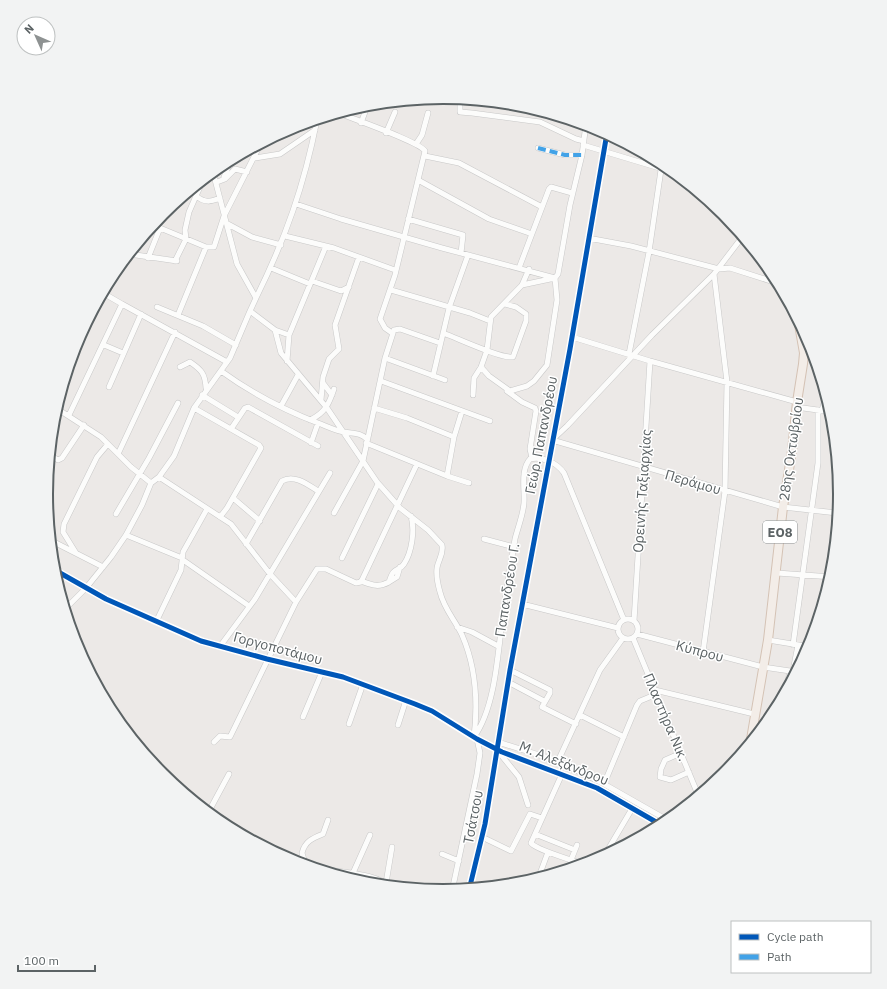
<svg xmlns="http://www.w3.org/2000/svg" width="887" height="989" font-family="'IBM Plex Sans',sans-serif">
  <rect width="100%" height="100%" fill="#ece9e7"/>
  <path fill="#dae7d2" d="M 799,649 L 809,651 L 799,668 L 795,667 Z"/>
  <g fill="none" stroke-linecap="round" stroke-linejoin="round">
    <g stroke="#c8c8c8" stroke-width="6">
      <path id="minor" d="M 437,98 L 457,99 L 460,102 L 460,112 L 472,113 L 540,122 L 576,139 L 584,141
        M 339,113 C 353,119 420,142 425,151 L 395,275 L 380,319 L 385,328 L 392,333
        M 361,123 L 368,104
        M 386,133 L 395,112
        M 416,144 L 422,135 L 428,113
        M 583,145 L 676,173
        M 538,148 L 565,155 L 582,155
        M 425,156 L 459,163 L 542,207
        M 255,158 L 280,154 L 315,130
        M 213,172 L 237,264 L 256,298 L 250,311 L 275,330 L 281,353 L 327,408 L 377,482 L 400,508 L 428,530 L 442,545 C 444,554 438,560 437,568 C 436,576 438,585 440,592 C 444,609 455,620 462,635 C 476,667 478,703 474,737
        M 224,177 L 231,160
        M 418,180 L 489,219 L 532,234
        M 217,182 L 225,179 L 235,169 L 247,172
        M 196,196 C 205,203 210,202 220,198
        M 296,204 L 341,219 L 442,248 L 555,278 L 558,274 L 570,205 L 582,155 L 586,124
        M 408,219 L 463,235 L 461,253
        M 226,223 L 252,237 L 281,245
        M 285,236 L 334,248 L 395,270
        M 588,238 L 631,246 L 719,269 L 730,268 L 780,284
        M 129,254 L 177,261
        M 148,258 L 160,228 L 206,247 L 214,247 L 224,216 L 261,143
        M 175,261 L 186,239 L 185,230 L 189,212 L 203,180
        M 271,268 L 310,284
        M 519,268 L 549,189 L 551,187 L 572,193
        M 312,281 L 341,291 L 349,287
        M 391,290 L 470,313 L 490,321
        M 103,293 L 122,304
        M 256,298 C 286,237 304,186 317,120
        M 157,307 L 203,326 L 236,345
        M 178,315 L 206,247
        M 275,330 L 289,335
        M 443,333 C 457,338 501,359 513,357 L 526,321 L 526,314 L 516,307 L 505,304
        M 572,337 L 650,361 L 797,402
        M 104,345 L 123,353
        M 804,353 L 815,356
        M 629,354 L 649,252 L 662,163
        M 385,358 L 445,380
        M 287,361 L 289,335 L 326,246
        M 180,367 L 190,362 C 202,370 205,374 206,388
        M 481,367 L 489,376 L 510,391 L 527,386 L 534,381 L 547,365 L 557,300 L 555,278 L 522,285
        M 221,371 C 250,392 284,410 318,423 C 326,426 336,431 344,432 C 354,434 359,432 367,439
        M 433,376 L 449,308 L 468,255
        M 381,381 L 490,421
        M 323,383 L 332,395
        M 109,387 L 141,314
        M 507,391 L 522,402 L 535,408 L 536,411 L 530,449 L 532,458
        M 202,395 L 238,417
        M 473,395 L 474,378 L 481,367 L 487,350 L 491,317 L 522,285 L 529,269
        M 321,400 L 323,377 L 329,359 L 339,349 L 335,325 L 359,257
        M 281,406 L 298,375
        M 796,407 L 832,412
        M 56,408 L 101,437 L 131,467 L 151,483
        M 194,408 L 259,445 L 261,448 L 227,508 L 220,517
        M 374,408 L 407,418 L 454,437
        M 822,411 L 826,394
        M 69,415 L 122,304 L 227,362
        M 310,420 C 325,413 329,404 334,389
        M 231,429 L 245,408 L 248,407 L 318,446
        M 552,440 L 783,507 L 837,513
        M 552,440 L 567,426 L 652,335 L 714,274 L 743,236
        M 311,443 L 318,423
        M 366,443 L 447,476 L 469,483
        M 118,454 L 175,332
        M 50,455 L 58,460 L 62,458 L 84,425
        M 447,476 L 454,437 L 462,411
        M 159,477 L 231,524 L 270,574 L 296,602 L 230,737 L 220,736 L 214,742
        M 233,498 L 260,521
        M 334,513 L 363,461 L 385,358 L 394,330 L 400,329 L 440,343
        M 116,514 L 149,458 L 178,403
        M 126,535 L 182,558
        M 484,539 L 514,547
        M 50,540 L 103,567
        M 246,544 L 282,481 C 294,474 307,484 318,491
        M 76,553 L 63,532 L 64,524 L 97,457 L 108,444
        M 342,558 L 378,484
        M 183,560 L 249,606
        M 53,569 L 106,599 L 201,641 L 267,659 L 343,677 L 415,704 L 432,711 L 477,739 L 502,752 L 597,788 L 663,826
        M 777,573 L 832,577
        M 361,581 C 372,585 378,588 389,582 C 394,565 398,573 404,564 C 412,552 415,530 411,516
        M 389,582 L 397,577 L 400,567
        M 296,602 L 317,569 L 326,569 L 356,583 L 361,582 L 417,464
        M 824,603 L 840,487
        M 522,604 L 618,628
        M 65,609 L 86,588 L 111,557 L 126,535 L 142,505 L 151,483 L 159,477 L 174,456 L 194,408 L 230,358 L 250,311
        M618 629a10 10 0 1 1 20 0a10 10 0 1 1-20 0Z
        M 634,621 L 650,361
        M 156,622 L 181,570 L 183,552 L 207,509
        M 457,627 L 472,632 L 498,646
        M 637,634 L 763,667 L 797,672
        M 633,638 L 699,797
        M 768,640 L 811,647
        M 221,645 L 255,599 L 330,473
        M 793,645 L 818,463 L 818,410
        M 703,652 L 725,491 L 727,382 L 714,274
        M 510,670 L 550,690 L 550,693 L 542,707 L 576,724
        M 508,682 L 544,701
        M 655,690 L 754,714
        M 784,696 L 789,676 L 793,671 L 798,645
        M 580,715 L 624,737
        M 303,717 L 322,672
        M 349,724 L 363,684
        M 398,725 L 406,700
        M 753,729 L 761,731
        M 474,737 C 499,702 498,636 506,593 C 509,575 512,557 515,539 C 518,527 523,515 524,503 C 525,490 520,470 530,459 C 543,456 557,463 564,473 L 624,620
        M 498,742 L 558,761 L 604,784 L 669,821
        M 497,750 L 519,777 L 528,805
        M 681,753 L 665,760 L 661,769 L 660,777 L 671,780 L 689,772
        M 558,761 L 600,670 L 623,638
        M 562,774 L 531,843 C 536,850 575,861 586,865
        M 604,784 L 637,705 L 640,701 L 657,694
        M 208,813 L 229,774
        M 535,834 L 575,850
        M 482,837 L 511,851 L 530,814 L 542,818
        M 254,842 C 275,849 294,859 315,866 C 342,875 367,870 392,887
        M 442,854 L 459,861
        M 603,858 L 633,807
        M 571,860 L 577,845
        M 305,863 L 302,853 C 305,841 313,838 323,834 L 328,820
        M 571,869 L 574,861
        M 347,879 L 353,873 L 370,835
        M 538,879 L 548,852
        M 386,883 L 392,847
        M 469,890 L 485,824 L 510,670 L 570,349 L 607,133
        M 452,891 L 477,774 L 480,753 L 477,739"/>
    </g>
    <g stroke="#d4c2b4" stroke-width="10">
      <path id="primary" d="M 750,745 L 768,640 L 783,507 L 792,451 L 797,402 L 803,364 L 804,353 L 798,319"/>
    </g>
    <use href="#minor" stroke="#fcfcfb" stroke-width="5"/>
    <use href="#primary" stroke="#f3ede8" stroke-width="8"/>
    <path stroke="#42a2e7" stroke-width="4" stroke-dasharray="8 4" stroke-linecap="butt" d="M 538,148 L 565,155 L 582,155"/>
    <g stroke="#fff" stroke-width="8">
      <path id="cycleway" d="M 53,569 L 106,599 L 201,641 L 267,659 L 343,677 L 415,704 L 432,711 L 477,739 L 502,752 L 597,788 L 663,826
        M 469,890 L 485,824 L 510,670 L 570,349 L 607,133"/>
    </g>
    <use href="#cycleway" stroke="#0057b8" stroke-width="5"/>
  </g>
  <g text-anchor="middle" stroke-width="3" stroke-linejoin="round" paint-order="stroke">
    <rect fill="#fff" stroke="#8d9293" stroke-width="1" x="763" y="521" width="34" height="22" rx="3"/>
    <g font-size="13" font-weight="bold" fill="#5c6365">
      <text x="780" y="537">ΕΟ8</text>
    </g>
    <g font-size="14" fill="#5c6365" stroke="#fff">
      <text transform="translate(541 435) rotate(-79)" y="5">Γεώρ. Παπανδρέου</text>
      <text transform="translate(791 449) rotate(-82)" y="5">28ης Οκτωβρίου</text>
      <text transform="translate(693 482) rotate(16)" y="5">Περάμου</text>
      <text transform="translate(642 491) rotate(-86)" y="5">Ορεινής Ταξιαρχίας</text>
      <text transform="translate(507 590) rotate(-81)" y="5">Παπανδρέου Γ.</text>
      <text transform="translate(278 648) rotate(15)" y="5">Γοργοποτάμου</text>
      <text transform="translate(700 651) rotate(15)" y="5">Κύπρου</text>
      <text transform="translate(666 717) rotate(67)" y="5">Πλαστήρα Νικ.</text>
      <text transform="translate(564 763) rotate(22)" y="5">Μ. Αλεξάνδρου</text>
      <text transform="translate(473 817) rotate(-79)" y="5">Τσάτσου</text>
    </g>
  </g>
  <path d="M0 0H887V989H0ZM53 494a390 390 0 1 1 780 0a390 390 0 1 1-780 0Z" fill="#f2f3f3" fill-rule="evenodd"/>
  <path fill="none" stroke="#5c6365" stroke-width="2" d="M53 494a390 390 0 1 1 780 0a390 390 0 1 1-780 0Z"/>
  <rect x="731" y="921" width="140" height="52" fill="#ffffff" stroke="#bec1c1"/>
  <rect x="739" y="934" width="20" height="6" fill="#0057b8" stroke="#bec1c1"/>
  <text x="767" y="941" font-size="12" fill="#5c6365">Cycle path</text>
  <rect x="739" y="954" width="20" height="6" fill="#42a2e7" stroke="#bec1c1"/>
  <text x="767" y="961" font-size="12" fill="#5c6365">Path</text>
  <g transform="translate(36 36) rotate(315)"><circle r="19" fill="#ffffff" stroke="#bec1c1"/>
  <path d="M0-3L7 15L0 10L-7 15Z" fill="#8e9292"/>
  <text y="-6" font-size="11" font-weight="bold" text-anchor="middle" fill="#5c6365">N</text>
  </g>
  <path d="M18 965v6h77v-6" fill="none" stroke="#5c6365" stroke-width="2"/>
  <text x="24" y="965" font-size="12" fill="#5c6365" stroke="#ffffff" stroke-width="3" paint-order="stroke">100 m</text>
</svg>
